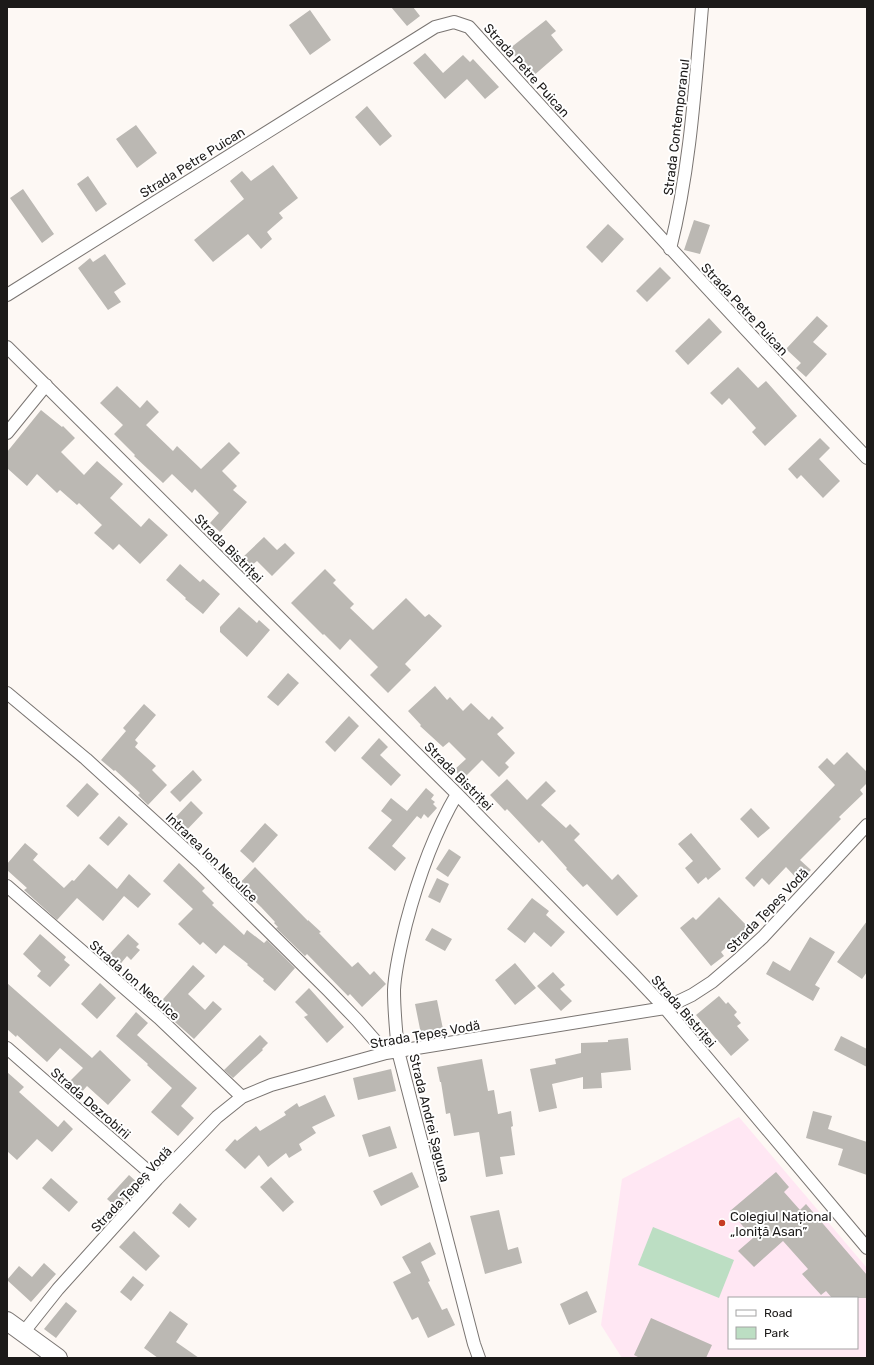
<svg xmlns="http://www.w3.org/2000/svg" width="874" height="1365" font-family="Rubik,sans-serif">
  <rect width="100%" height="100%" fill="#fdf8f4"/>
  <path fill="#ffe7f3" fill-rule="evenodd" d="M 739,1117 L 867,1268 L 867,1358 L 622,1358 L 601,1325 L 622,1179 ZM 729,1298 L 857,1298 L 857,1348 L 729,1348 Z"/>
  <path fill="#bcdec3" d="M 653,1227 L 734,1260 L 719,1298 L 638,1265 Z"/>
  <path fill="#bbb8b3" d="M 391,7 L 413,7 L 420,16 L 407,26 Z
    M 310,10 L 331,40 L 310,55 L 289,25 Z
    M 546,20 L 556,31 L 551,35 L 563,50 L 532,77 L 509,49 Z
    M 425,53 L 443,73 L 463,55 L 470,62 L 473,59 L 499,87 L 485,99 L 467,79 L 445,99 L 413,63 Z
    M 367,106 L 392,136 L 380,146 L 355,117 Z
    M 136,125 L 157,153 L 137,168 L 116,139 Z
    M 273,165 L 298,198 L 279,213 L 283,218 L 267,232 L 272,239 L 261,249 L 248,234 L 213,262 L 194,240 L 244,199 L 230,181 L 242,171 L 251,181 Z
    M 88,176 L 107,204 L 96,212 L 77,184 Z
    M 23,189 L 54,234 L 42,243 L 10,198 Z
    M 694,220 L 710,225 L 700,254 L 684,250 Z
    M 608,224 L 624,239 L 602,263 L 586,247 Z
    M 105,254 L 126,284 L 114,292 L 121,302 L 108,310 L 78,268 L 90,258 L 93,262 Z
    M 660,267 L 671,278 L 647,302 L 636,291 Z
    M 817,316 L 828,326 L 813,342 L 827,354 L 806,377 L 796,368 L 801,363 L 786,349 Z
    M 709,318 L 722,332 L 688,365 L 675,351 Z
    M 738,367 L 758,388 L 766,381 L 797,416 L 765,446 L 752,432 L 756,428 L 729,398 L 722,405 L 710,393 Z
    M 117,386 L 140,408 L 147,400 L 159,412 L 146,425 L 173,451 L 177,446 L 201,469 L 229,442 L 240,453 L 222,471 L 237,486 L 233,490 L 247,502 L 220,532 L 210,523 L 219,513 L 195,489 L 192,493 L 172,474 L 163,483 L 134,456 L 135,455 L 114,434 L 123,425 L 100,403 Z
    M 41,410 L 62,427 L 63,426 L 75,438 L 61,452 L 84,475 L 97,461 L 123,484 L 110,498 L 141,527 L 149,518 L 168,535 L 140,564 L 119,544 L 113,550 L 94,533 L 102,525 L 79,503 L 77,505 L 60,490 L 57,493 L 37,474 L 27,486 L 7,468 L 7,452 Z
    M 820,438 L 830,448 L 819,459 L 840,481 L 823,498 L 801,475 L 797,479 L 788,469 Z
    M 264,537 L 277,550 L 285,543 L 295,553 L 272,576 L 257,561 L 250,567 L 242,558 Z
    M 180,564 L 200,582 L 203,579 L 220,594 L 203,614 L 185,599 L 186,598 L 166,580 Z
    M 325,569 L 336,580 L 333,583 L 354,604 L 350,608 L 373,630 L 406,598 L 425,617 L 429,614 L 442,626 L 405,664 L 411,670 L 388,693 L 370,675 L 378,667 L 350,639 L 340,650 L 324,634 L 323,635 L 291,603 Z
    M 239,607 L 257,623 L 259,620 L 270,630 L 247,657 L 220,632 L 220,627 Z
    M 288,673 L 299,683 L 278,706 L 267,697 Z
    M 435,686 L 447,700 L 450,697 L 463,711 L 471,703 L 489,720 L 492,716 L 504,728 L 497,734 L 515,753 L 505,763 L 509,767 L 499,777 L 482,760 L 463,779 L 454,770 L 466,759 L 449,742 L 443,747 L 420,726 L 421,725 L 408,711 Z
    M 144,704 L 156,715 L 135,740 L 138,743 L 135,747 L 156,766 L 152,770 L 167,785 L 148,805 L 138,795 L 140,793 L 115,770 L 114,771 L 101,760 L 126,731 L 123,728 Z
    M 349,716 L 359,726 L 335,752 L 325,742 Z
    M 379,738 L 388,747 L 380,755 L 401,775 L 391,786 L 361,758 Z
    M 847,752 L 867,772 L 867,783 L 860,790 L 863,794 L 839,817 L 841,819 L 800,860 L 811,870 L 799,881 L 786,867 L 769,885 L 762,878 L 754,887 L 745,878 L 835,785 L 818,767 L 827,758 L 834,765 Z
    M 193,770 L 202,780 L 180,802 L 170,792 Z
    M 507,779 L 527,800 L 546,781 L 556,791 L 541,805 L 566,828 L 570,824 L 580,834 L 574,840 L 612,880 L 618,874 L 638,896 L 617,916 L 587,884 L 583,887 L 566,869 L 567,868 L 542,840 L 539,843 L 507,809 L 505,811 L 490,795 Z
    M 87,783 L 99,794 L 78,817 L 66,806 Z
    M 426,788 L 434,795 L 431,799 L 435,802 L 433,804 L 437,808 L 428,818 L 424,814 L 421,819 L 417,816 L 392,846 L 406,858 L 395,871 L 368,848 L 392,820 L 381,811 L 391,798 L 407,811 Z
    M 191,801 L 203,813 L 182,835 L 170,823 Z
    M 751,808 L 770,828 L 758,838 L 740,819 Z
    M 119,816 L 128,824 L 108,846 L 99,838 Z
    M 265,823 L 278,835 L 253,863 L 240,851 Z
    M 691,833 L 721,869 L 708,880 L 706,877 L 698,884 L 685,868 L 693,861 L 678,844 Z
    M 25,843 L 38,854 L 33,860 L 64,888 L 72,880 L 74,881 L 89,864 L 117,889 L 129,874 L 151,894 L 138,908 L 124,896 L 103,921 L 77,898 L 57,920 L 24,890 L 27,888 L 7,870 L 7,864 Z
    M 449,849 L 461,857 L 448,877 L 436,869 Z
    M 179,863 L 205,888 L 202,891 L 214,903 L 212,905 L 244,935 L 247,930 L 264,943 L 267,940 L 295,968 L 275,991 L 263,981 L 264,979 L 247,965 L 248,964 L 224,945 L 216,954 L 203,942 L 200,945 L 178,924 L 193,909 L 163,881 Z
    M 255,867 L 308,921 L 308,920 L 321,932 L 319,933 L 352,967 L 358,962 L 370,975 L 374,971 L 386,984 L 362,1007 L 350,994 L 348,996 L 307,954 L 305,956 L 276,928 L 278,927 L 274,923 L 275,922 L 261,907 L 238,885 Z
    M 437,878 L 449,884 L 440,903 L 428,897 Z
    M 719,897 L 748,927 L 721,952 L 724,956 L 711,966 L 680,928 L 693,917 L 696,920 Z
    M 532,898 L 549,911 L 546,915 L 565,932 L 551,947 L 534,932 L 525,943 L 507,929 Z
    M 867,921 L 867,972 L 862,979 L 837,962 Z
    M 432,928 L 452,939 L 445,951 L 425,940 Z
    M 40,934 L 66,957 L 64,960 L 70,965 L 50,987 L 37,976 L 41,971 L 23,954 Z
    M 128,934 L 139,944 L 136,947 L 140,950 L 131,960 L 127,956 L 117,968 L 106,958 Z
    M 810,937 L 835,952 L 815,985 L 820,988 L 813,1001 L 766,974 L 773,961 L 790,971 Z
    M 515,963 L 536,988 L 515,1005 L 495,980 Z
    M 193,965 L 205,976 L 188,994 L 205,1010 L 213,1001 L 222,1009 L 194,1039 L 157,1006 Z
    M 553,972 L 565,985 L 560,989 L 572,1001 L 561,1011 L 537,986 Z
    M 7,983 L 92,1058 L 100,1050 L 131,1080 L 108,1105 L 87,1086 L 79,1095 L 67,1084 L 83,1068 L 60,1048 L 47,1062 L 17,1035 L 16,1037 L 7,1029 Z
    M 100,983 L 116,998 L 97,1019 L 81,1004 Z
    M 309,988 L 344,1027 L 327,1043 L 304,1017 L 308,1015 L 295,1002 Z
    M 719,996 L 726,1004 L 728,1002 L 737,1012 L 734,1015 L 741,1023 L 737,1026 L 749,1040 L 731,1056 L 696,1015 Z
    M 437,1000 L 443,1029 L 421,1034 L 415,1004 Z
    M 136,1012 L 148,1023 L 137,1035 L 197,1088 L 181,1106 L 194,1118 L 178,1136 L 151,1112 L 172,1088 L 147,1065 L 148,1064 L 116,1036 Z
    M 260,1035 L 268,1043 L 262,1049 L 263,1050 L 233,1078 L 224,1070 Z
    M 841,1036 L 867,1049 L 867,1067 L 834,1050 Z
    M 628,1038 L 631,1070 L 601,1073 L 602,1088 L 583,1089 L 583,1077 L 552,1084 L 557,1108 L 539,1112 L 530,1069 L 556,1064 L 555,1059 L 581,1053 L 581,1043 L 608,1042 L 608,1040 Z
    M 482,1059 L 488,1091 L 494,1090 L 498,1114 L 511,1111 L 513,1126 L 511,1127 L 515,1155 L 500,1157 L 503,1174 L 486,1177 L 479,1132 L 454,1136 L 450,1113 L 446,1114 L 441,1082 L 440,1082 L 437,1067 Z
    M 391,1069 L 396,1091 L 358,1100 L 353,1078 Z
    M 7,1072 L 24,1087 L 19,1092 L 58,1127 L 64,1120 L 73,1129 L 52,1152 L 37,1139 L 17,1160 L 7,1151 Z
    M 325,1095 L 335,1116 L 312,1127 L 316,1133 L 299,1144 L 302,1150 L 289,1158 L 286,1153 L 268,1167 L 259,1155 L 245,1169 L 225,1150 L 235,1139 L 237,1141 L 256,1126 L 260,1131 L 286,1115 L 284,1112 L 297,1103 L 299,1107 Z
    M 813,1111 L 832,1116 L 828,1129 L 867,1142 L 867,1175 L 838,1165 L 843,1149 L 806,1138 Z
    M 390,1126 L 397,1148 L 369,1157 L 362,1135 Z
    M 412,1172 L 419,1187 L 381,1206 L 373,1191 Z
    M 776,1172 L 789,1187 L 784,1192 L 800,1210 L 806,1204 L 867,1275 L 867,1298 L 832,1298 L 826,1291 L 821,1295 L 802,1274 L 808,1269 L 783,1241 L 754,1267 L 738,1251 L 753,1238 L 730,1211 Z
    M 129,1175 L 139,1184 L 117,1208 L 107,1199 Z
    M 271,1177 L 294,1202 L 283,1212 L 260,1187 Z
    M 51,1178 L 78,1202 L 69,1212 L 42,1188 Z
    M 180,1203 L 197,1219 L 189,1228 L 172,1213 Z
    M 499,1210 L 508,1250 L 518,1247 L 522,1263 L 485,1274 L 470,1216 Z
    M 134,1231 L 160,1256 L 146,1271 L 119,1247 Z
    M 430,1242 L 436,1254 L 421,1262 L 430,1281 L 428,1282 L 442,1310 L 447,1308 L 455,1325 L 428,1338 L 418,1317 L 412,1320 L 393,1282 L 411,1273 L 402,1257 Z
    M 44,1263 L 56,1274 L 31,1302 L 7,1280 L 19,1266 L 32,1277 Z
    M 133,1276 L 144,1285 L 131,1301 L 120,1292 Z
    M 587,1291 L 597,1312 L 569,1325 L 560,1304 Z
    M 66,1302 L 77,1311 L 56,1338 L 44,1329 Z
    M 170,1311 L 188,1324 L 176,1342 L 199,1358 L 158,1358 L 144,1348 Z
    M 651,1318 L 712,1345 L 706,1358 L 640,1358 L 634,1355 Z"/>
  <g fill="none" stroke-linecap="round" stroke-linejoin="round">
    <g stroke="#7a7572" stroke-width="14">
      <path id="street" d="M 670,249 C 690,170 695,88 702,7
        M 7,295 L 435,27 L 454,22 L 469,27 C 600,172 732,317 867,458
        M 7,347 L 457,794 L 633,974 L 665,1008 L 867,1248
        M 7,433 L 46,385
        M 7,693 L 86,759 L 200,863 L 328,990 L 357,1020 L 386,1053
        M 457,794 C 433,835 418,878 406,924 C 401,945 395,968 394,990 C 394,1011 396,1031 398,1051 L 474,1344 L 479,1358
        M 7,886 L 159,1018 L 242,1097
        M 7,1048 L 157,1179
        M 23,1333 L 58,1289 L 157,1179 L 217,1117 L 242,1097 L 271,1085 L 386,1053 L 665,1008 L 692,995 L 712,982 L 740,958 L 763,937 L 867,825"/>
    </g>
    <g stroke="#7a7572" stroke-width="20">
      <path id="primary" d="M 7,1321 L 58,1358"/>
    </g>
    <use href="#street" stroke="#fff" stroke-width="12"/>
    <use href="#primary" stroke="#fff" stroke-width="18"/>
  </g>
  <circle fill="#c63b22" stroke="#fff" stroke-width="1.5" cx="722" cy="1223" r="4"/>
  <g text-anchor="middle" stroke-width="4" stroke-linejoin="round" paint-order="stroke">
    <g font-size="13" fill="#1c1a19" stroke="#fff">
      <text transform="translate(527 70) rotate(48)" y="5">Strada Petre Puican</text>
      <text transform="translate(676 127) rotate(-83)" y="5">Strada Contemporanul</text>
      <text transform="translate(192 162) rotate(-32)" y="5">Strada Petre Puican</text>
      <text transform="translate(745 309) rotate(47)" y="5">Strada Petre Puican</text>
      <text transform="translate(229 548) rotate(45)" y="5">Strada Bistriței</text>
      <text transform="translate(459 776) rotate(45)" y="5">Strada Bistriței</text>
      <text transform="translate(212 857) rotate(44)" y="5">Intrarea Ion Neculce</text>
      <text transform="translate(767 910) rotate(-46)" y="5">Strada Țepeș Vodă</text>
      <text transform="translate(135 980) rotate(41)" y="5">Strada Ion Neculce</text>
      <text transform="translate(684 1011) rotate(49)" y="5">Strada Bistriței</text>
      <text transform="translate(425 1034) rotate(-10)" y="5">Strada Țepeș Vodă</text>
      <text transform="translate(91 1103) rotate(41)" y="5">Strada Dezrobirii</text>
      <text transform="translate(430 1118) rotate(76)" y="5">Strada Andrei Șaguna</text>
      <text transform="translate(131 1189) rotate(-47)" y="5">Strada Țepeș Vodă</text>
    </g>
    <g font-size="13" fill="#1c1a19" stroke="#fff" text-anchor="start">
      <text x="730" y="1221">Colegiul Național<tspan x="730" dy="15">„Ioniță Asan”</tspan></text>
    </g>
  </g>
  <rect width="874" height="1365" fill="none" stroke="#1c1a19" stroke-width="16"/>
  <rect x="728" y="1297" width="130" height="52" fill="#ffffff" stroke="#a4a3a3"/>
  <rect x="736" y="1310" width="20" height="6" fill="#ffffff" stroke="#a4a3a3"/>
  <text x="764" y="1317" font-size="12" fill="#1c1a19">Road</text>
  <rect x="736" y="1327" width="20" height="12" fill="#bcdec3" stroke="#a4a3a3"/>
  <text x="764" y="1337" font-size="12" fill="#1c1a19">Park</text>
</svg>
